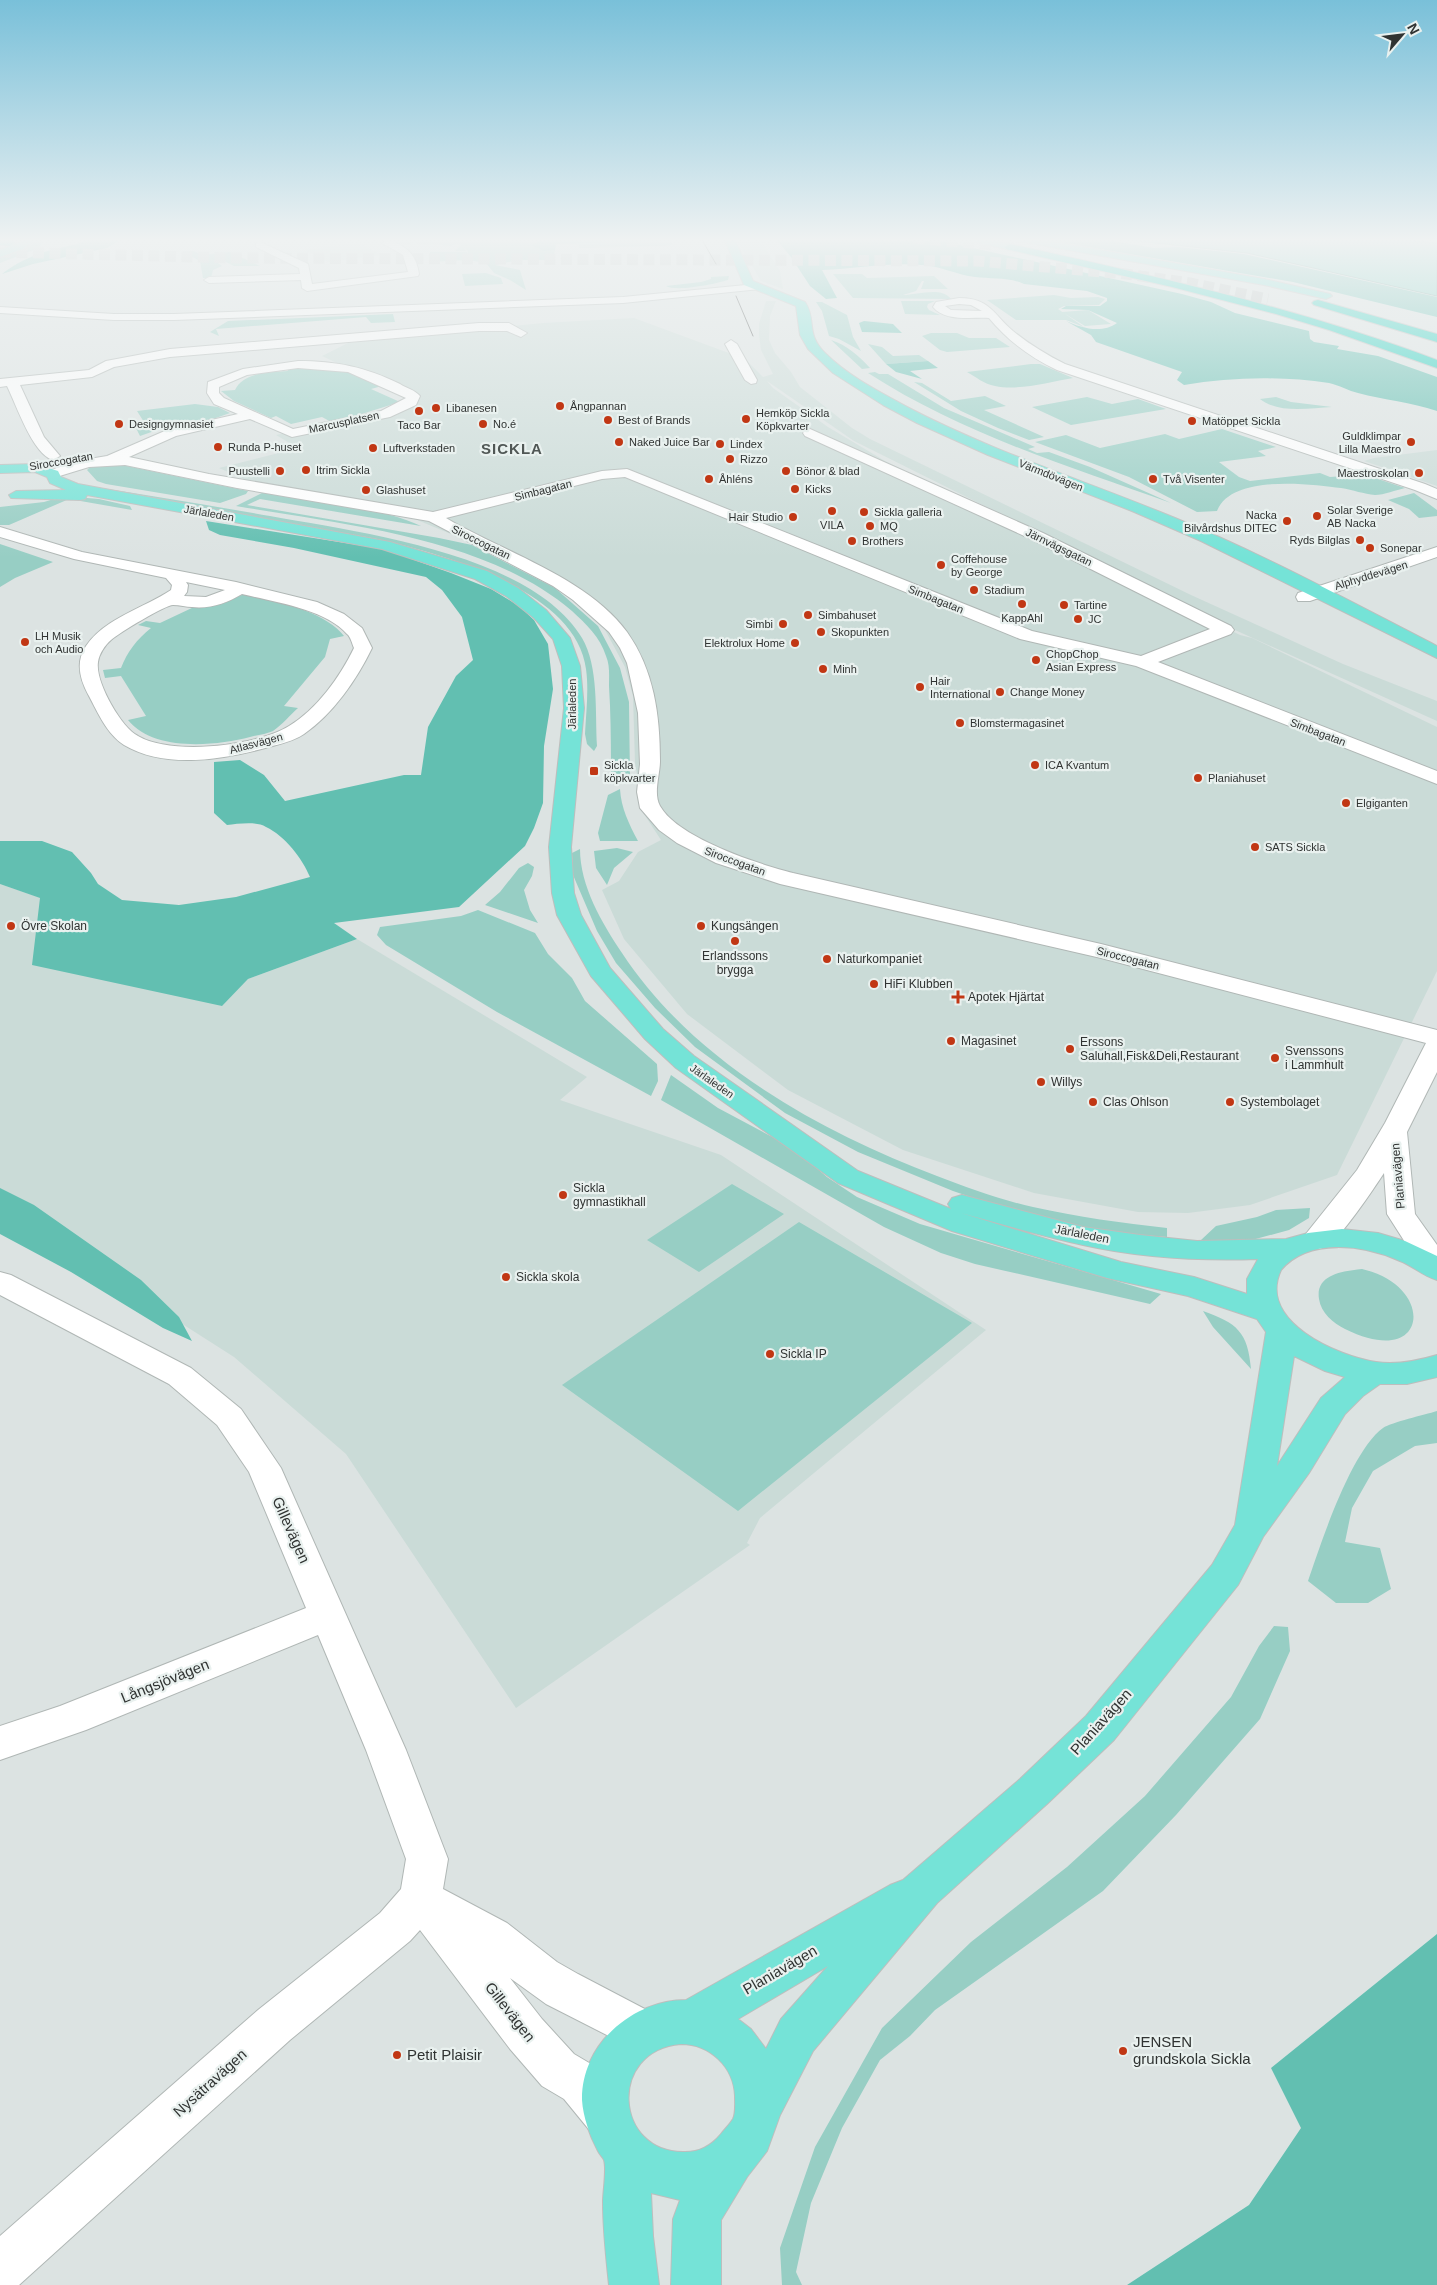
<svg xmlns="http://www.w3.org/2000/svg" width="1437" height="2285" font-family="Helvetica,sans-serif">
  <rect width="100%" height="100%" fill="#dce3e2"/>
  <path fill="#cadbd7" d="M 736,238 L 756,238 L 764,246 L 780,271 L 783,289 L 761,281 Z
    M 358,243 L 382,255 L 328,262 L 305,250 Z
    M 766,301 L 776,301 L 770,316 L 769,340 L 775,353 L 791,372 L 800,387 L 852,428 L 870,439 L 1191,595 L 1343,664 L 1437,701 L 1437,721 L 1224,625 L 854,441 L 767,381 L 773,388 L 828,427 L 885,461 L 1240,635 L 1252,638 L 1437,727 L 1437,971 L 1337,1175 L 1250,1205 L 1188,1213 L 1138,1212 L 1034,1193 L 903,1150 L 788,1090 L 687,1014 L 624,939 L 602,890 L 619,881 L 638,852 L 661,840 L 644,814 L 635,763 L 633,696 L 625,667 L 604,628 L 558,587 L 475,544 L 410,517 L 269,490 L 219,468 L 298,448 L 276,435 L 384,412 L 406,402 L 403,394 L 322,356 L 348,343 L 543,323 L 634,318 L 745,359 L 763,377 L 773,374 L 761,350 L 759,335 L 759,324 Z
    M 1437,450 L 1437,486 L 1364,461 L 1374,458 Z
    M 0,884 L 41,898 L 221,1006 L 248,979 L 357,939 L 587,1077 L 560,1100 L 721,1155 L 986,1330 L 760,1518 L 747,1543 L 750,1545 L 516,1708 L 346,1454 L 234,1357 L 29,1226 L 0,1212 Z"/>
  <path fill="#97cec4" d="M 36,238 L 40,238 L 43,241 L 39,248 L 0,263 L 0,256 C 13,253 26,250 36,241 Z
    M 391,238 L 455,238 L 456,244 L 450,246 L 398,240 Z
    M 457,238 L 549,238 L 531,245 L 544,251 L 555,250 L 553,260 L 518,260 L 495,265 L 520,270 L 526,290 L 510,280 L 494,273 L 486,263 L 468,260 L 429,262 L 430,252 L 467,252 L 468,255 L 468,251 L 463,247 L 466,251 L 455,251 L 461,245 Z
    M 672,241 L 672,245 L 662,246 L 579,248 L 579,244 Z
    M 193,251 L 203,255 L 230,252 L 260,266 L 234,266 L 222,260 L 214,260 L 222,266 L 213,270 L 211,278 L 203,278 L 200,261 L 183,252 Z
    M 486,273 L 501,278 L 503,284 L 465,286 L 462,274 Z
    M 833,274 L 862,274 L 867,278 L 934,276 L 948,289 L 921,289 L 924,281 L 922,281 L 916,291 L 903,295 C 916,295 942,286 951,299 L 853,298 Z
    M 729,276 L 728,280 C 715,284 677,292 666,286 L 701,282 L 711,279 L 711,277 Z
    M 1054,295 L 1071,298 L 1098,297 L 1105,299 L 1099,305 L 1064,306 L 1058,309 L 1084,327 L 1066,320 L 1016,320 L 987,300 Z
    M 901,301 L 935,301 L 928,304 L 927,307 L 929,310 L 940,315 L 905,314 Z
    M 816,302 L 822,302 L 847,315 L 853,337 L 861,351 L 839,339 L 829,336 L 822,311 Z
    M 1088,310 L 1111,324 L 1085,326 L 1062,312 Z
    M 393,314 L 395,322 L 371,323 L 366,317 L 216,329 L 219,336 L 210,332 L 228,321 Z
    M 931,333 L 957,333 L 969,338 L 996,338 L 1010,347 L 947,352 L 940,350 L 922,336 Z
    M 831,340 C 847,345 859,356 870,368 L 862,369 Z
    M 868,344 L 882,347 L 893,356 L 919,355 L 928,361 L 886,364 Z
    M 1031,364 L 1040,364 L 1073,378 C 1049,382 1019,391 995,386 C 984,384 976,377 967,372 Z
    M 286,367 L 340,369 L 382,386 L 371,389 L 400,402 L 333,423 L 322,417 L 291,424 L 276,416 L 271,418 L 234,401 L 221,391 L 235,390 C 243,372 271,372 288,371 Z
    M 875,372 L 879,374 L 888,374 L 944,408 L 1035,447 L 1028,449 L 1037,453 L 1049,452 L 1090,467 L 1171,503 C 1067,466 961,433 868,373 Z
    M 914,382 L 922,383 L 951,401 L 985,396 L 1006,406 L 984,410 L 1044,437 L 1029,440 L 998,428 L 961,411 Z
    M 1087,397 L 1112,404 L 1138,399 L 1166,409 L 1071,425 L 1032,407 Z
    M 1276,397 L 1291,402 L 1332,407 C 1310,408 1279,414 1260,399 Z
    M 195,404 L 218,407 L 230,413 L 213,419 L 160,429 L 140,436 L 134,424 L 144,422 L 137,411 Z
    M 1222,429 L 1276,447 L 1258,451 L 1266,456 L 1219,462 L 1239,477 L 1250,481 L 1320,473 L 1330,477 L 1344,476 L 1344,471 L 1348,469 L 1405,488 C 1396,490 1384,495 1375,495 C 1364,494 1353,490 1341,488 C 1310,484 1231,474 1217,511 L 1197,512 L 1129,477 L 1035,442 L 1066,435 L 1100,448 L 1165,434 L 1179,439 Z
    M 122,465 L 248,491 L 246,494 L 220,503 L 106,484 L 97,481 L 87,470 L 90,467 Z
    M 86,487 L 95,487 C 154,496 212,506 270,516 C 359,532 532,554 582,638 C 599,667 595,712 597,746 L 594,751 L 587,744 L 585,734 C 586,713 589,690 586,669 C 576,589 441,554 377,539 Z
    M 264,492 C 316,501 373,505 421,526 L 260,499 L 247,505 L 439,538 L 472,545 L 555,588 L 598,626 L 620,668 L 629,702 L 630,781 L 611,781 C 611,749 611,717 609,686 C 609,676 610,665 606,656 C 600,637 586,624 572,611 C 485,537 345,525 236,506 Z
    M 1414,493 L 1437,510 L 1437,516 L 1419,518 L 1409,509 L 1388,500 Z
    M 64,496 L 99,499 L 130,506 L 132,510 L 69,499 L 9,525 L 0,525 L 0,507 L 44,502 Z
    M 0,544 L 53,562 L 15,578 L 0,587 Z
    M 244,594 C 272,599 327,612 344,636 L 330,639 L 325,657 L 284,706 L 298,708 C 290,715 282,725 273,731 C 267,734 257,735 250,737 C 215,746 154,752 128,720 L 146,716 L 121,676 L 105,678 L 103,670 L 121,668 C 127,652 137,639 151,628 L 138,625 L 146,621 L 160,623 L 194,607 L 222,604 Z
    M 620,789 C 621,808 629,824 638,841 L 600,841 L 598,833 L 608,795 Z
    M 617,848 L 633,852 L 614,868 L 607,885 L 596,868 L 594,851 Z
    M 580,849 C 580,886 602,923 622,953 C 693,1061 818,1131 937,1176 C 968,1188 1001,1200 1033,1207 C 1078,1217 1122,1223 1167,1228 L 1167,1237 L 1115,1233 L 1021,1214 L 953,1191 L 858,1152 L 785,1113 L 695,1047 L 655,1008 L 616,963 L 597,931 L 573,875 L 572,853 Z
    M 528,863 L 534,867 L 532,876 L 524,890 L 530,910 L 538,923 L 485,905 L 500,892 L 519,868 Z
    M 478,910 L 535,933 L 548,954 L 572,978 L 585,1001 L 657,1064 L 658,1081 L 651,1096 L 497,1012 L 386,945 L 377,935 L 380,927 L 461,916 Z
    M 671,1075 L 718,1108 L 793,1148 L 827,1177 L 857,1197 L 920,1224 L 1161,1294 L 1150,1304 L 975,1264 L 941,1253 L 884,1227 L 661,1100 Z
    M 732,1184 L 784,1214 L 699,1272 L 647,1240 Z
    M 1310,1208 L 1309,1218 L 1289,1230 L 1241,1243 L 1201,1240 L 1216,1226 L 1257,1217 L 1276,1210 Z
    M 799,1222 L 972,1323 L 738,1511 L 562,1385 Z
    M 1362,1269 C 1437,1286 1429,1371 1345,1329 C 1333,1323 1321,1313 1319,1299 C 1315,1274 1344,1271 1362,1269 Z
    M 1203,1311 C 1237,1323 1248,1332 1251,1369 L 1213,1327 Z
    M 1437,1411 L 1437,1443 L 1415,1446 L 1373,1471 L 1352,1508 L 1345,1542 L 1380,1548 L 1391,1589 L 1368,1603 L 1336,1603 L 1308,1581 C 1321,1543 1351,1451 1383,1428 C 1392,1422 1424,1415 1437,1411 Z
    M 1274,1626 L 1288,1627 L 1290,1651 L 1260,1719 L 1176,1815 L 1103,1891 L 935,2010 L 910,2036 L 880,2060 L 842,2128 L 811,2203 L 796,2272 L 802,2285 L 782,2285 L 780,2248 L 815,2147 L 882,2028 L 971,1942 L 1067,1867 L 1145,1796 L 1231,1697 L 1259,1646 Z"/>
  <path fill="#62bfb1" d="M 89,238 L 123,238 L 107,248 L 33,264 L 2,274 C 15,263 39,252 56,249 C 70,245 76,246 89,238 Z
    M 549,238 L 672,238 L 672,241 L 556,244 L 555,250 L 544,251 L 530,245 Z
    M 775,238 L 862,238 L 890,241 L 941,241 L 1182,294 L 1211,302 L 1235,313 L 1309,331 L 1310,339 L 1314,342 L 1339,346 L 1337,349 L 1378,356 L 1437,377 L 1437,411 C 1411,402 1384,400 1358,393 C 1349,391 1339,385 1329,383 C 1281,376 1231,377 1184,385 L 1177,380 L 1182,372 L 1096,342 L 1091,335 L 1066,321 C 1081,328 1102,334 1117,323 L 1088,310 L 1061,309 L 1066,306 L 1100,306 L 1107,301 L 1107,298 L 1087,291 L 1024,284 C 1009,277 991,279 975,277 C 957,275 941,266 922,265 C 889,262 855,269 822,270 L 837,298 L 826,299 L 810,286 L 791,257 Z
    M 1036,238 L 1096,238 L 1154,248 L 1178,247 L 1244,254 L 1437,297 L 1437,317 L 1293,282 Z
    M 864,321 L 893,324 L 902,333 L 862,332 L 859,323 Z
    M 928,361 L 938,368 L 910,371 L 922,379 L 896,372 L 886,364 Z
    M 206,521 L 383,549 L 451,573 L 491,589 L 519,606 L 534,620 L 548,644 L 553,689 L 544,746 L 543,803 L 534,828 L 525,846 L 459,907 L 334,923 L 357,939 L 248,979 L 222,1006 L 32,965 L 40,898 L 0,884 L 0,841 L 42,841 L 72,852 L 91,873 L 98,884 L 122,900 L 179,905 L 236,897 L 310,877 C 302,858 285,836 266,827 C 256,821 238,824 227,825 L 214,813 L 214,762 L 240,760 L 264,775 L 285,801 L 404,775 L 421,775 L 428,727 L 456,676 L 473,660 L 462,617 L 442,590 L 426,577 L 294,548 L 220,535 L 209,530 Z
    M 0,1188 L 34,1205 L 141,1280 L 179,1317 L 192,1341 L 163,1328 L 71,1272 L 0,1234 Z
    M 1437,1934 L 1437,2285 L 1127,2285 L 1249,2205 L 1301,2128 L 1271,2068 Z"/>
  <path fill="#74d1c2" stroke="#60a297" d="M 1111,238 L 1384,238 L 1437,243 L 1437,296 L 1247,253 Z"/>
  <g fill="none" stroke-linecap="round" stroke-linejoin="round">
    <path stroke="#bac0bf" stroke-width="11" stroke-dasharray="11 5.5" stroke-linecap="butt" d="M 914,238 L 993,245
      M 384,240 L 467,238
      M 0,252 L 235,258 L 977,261 L 1126,274 L 1190,283 L 1268,299"/>
    <g stroke="#b0b7b5" stroke-width="2">
      <path id="minor" d="M 59,238 L 70,238 L 65,241 Z
        M 387,240 C 406,245 416,254 419,274 L 418,276 L 307,291 L 302,288 L 301,280 L 209,283 L 204,280 L 209,277 L 300,274 L 299,268 L 256,247 L 256,243 L 260,242 L 308,264 L 312,284 L 408,272 L 403,255 L 382,243 Z
        M 756,284 L 761,287 L 760,289 L 623,303 L 174,320 L 114,320 L 0,313 L 0,307 L 114,314 L 174,314 L 623,297 Z
        M 959,298 C 990,298 993,314 1013,331 C 1029,344 1047,355 1065,364 L 1425,484 L 1437,489 L 1437,499 L 1415,490 L 1057,370 C 1030,357 1008,341 989,318 C 972,317 945,322 933,307 L 936,302 ZM 959,304 L 971,305 L 982,311 L 951,310 L 945,306 Z
        M 479,323 L 509,323 L 527,333 L 521,337 L 507,331 L 479,331 L 170,357 L 114,367 L 92,377 L 20,385 L 44,437 L 60,456 L 53,460 C 33,455 16,404 7,386 L 0,387 L 0,379 L 89,370 L 106,361 L 170,349 Z
        M 731,340 L 737,344 L 757,380 L 756,383 L 751,384 L 745,380 L 725,344 Z
        M 298,361 C 336,361 366,367 400,384 C 406,388 415,390 420,396 L 416,405 L 390,417 L 292,437 L 250,419 L 176,436 L 129,457 L 209,474 L 433,512 L 602,471 L 627,469 L 1032,631 L 1141,656 L 1210,629 L 1031,539 L 805,436 L 803,433 L 805,430 L 810,429 L 1043,533 L 1231,626 L 1234,630 L 1231,634 L 1158,662 L 1437,771 L 1437,784 L 1136,666 L 1020,639 L 625,477 L 602,479 L 446,518 C 502,551 588,578 627,632 C 654,670 660,715 660,761 C 660,775 653,793 660,806 C 678,838 758,864 793,873 L 1101,944 L 1437,1030 L 1437,1072 L 1407,1132 L 1415,1214 L 1437,1245 L 1437,1278 L 1426,1275 L 1387,1214 L 1384,1173 C 1374,1188 1340,1240 1325,1247 C 1318,1250 1312,1248 1306,1247 L 1301,1240 L 1357,1170 L 1385,1123 L 1426,1043 L 1101,958 L 780,884 L 716,863 L 677,843 L 659,830 L 640,808 L 637,792 L 640,764 L 638,713 L 627,663 L 620,648 L 609,632 L 573,600 L 553,586 L 429,521 L 237,488 L 125,465 L 89,467 L 53,478 L 46,474 L 48,471 L 77,461 L 107,456 L 167,430 L 238,414 L 214,404 L 207,393 L 208,382 L 243,369 ZM 298,368 L 348,372 L 406,398 L 381,411 L 293,429 L 224,398 L 219,393 L 219,387 L 247,375 Z
        M 0,527 L 82,552 L 236,582 L 317,602 L 344,614 L 362,628 L 372,648 C 357,679 333,714 304,734 C 294,741 280,744 269,747 C 225,759 166,770 124,745 C 107,734 98,713 89,696 C 80,680 75,662 86,646 C 105,618 144,608 171,590 L 172,585 L 166,578 L 74,559 L 0,537 ZM 186,582 L 225,590 L 206,597 L 184,596 L 187,592 L 188,585 ZM 242,594 C 274,602 325,609 347,634 C 351,637 352,644 354,648 C 340,677 317,709 289,726 C 257,746 172,756 138,736 C 121,727 95,682 98,662 C 99,654 105,645 111,640 C 119,633 165,605 173,605 C 180,605 186,607 192,607 C 210,609 227,603 242,594 Z
        M 1437,547 L 1437,557 L 1310,601 L 1298,601 L 1296,597 L 1298,593 Z
        M 0,1272 L 11,1275 L 191,1368 L 241,1409 L 281,1468 L 406,1750 L 448,1859 L 443,1889 L 507,1923 L 557,1962 L 578,1974 L 660,2017 L 666,2032 L 660,2047 L 644,2054 L 546,2004 L 510,1978 L 542,2019 L 574,2054 L 596,2067 L 623,2100 L 630,2116 L 623,2132 L 607,2139 L 591,2132 L 564,2099 L 542,2086 L 510,2049 L 420,1930 L 410,1941 L 290,2040 L 19,2285 L 0,2285 L 0,2236 L 258,2010 L 380,1913 L 401,1889 L 406,1859 L 366,1750 L 318,1635 L 86,1730 L 0,1760 L 0,1726 L 60,1706 L 306,1608 L 249,1472 L 217,1425 L 169,1384 L 0,1295 Z"/>
    </g>
    <g stroke="#bdbebd" stroke-width="2">
      <path id="major" d="M 22,238 L 32,238 L 32,242 L 23,249 L 0,257 L 0,250 L 22,241 Z
        M 724,238 L 734,238 L 753,281 L 805,302 C 817,320 805,333 825,353 C 848,376 878,391 907,407 C 993,452 1086,481 1175,518 C 1265,555 1351,602 1437,646 L 1437,658 L 1201,541 L 1132,511 L 988,455 L 917,423 L 883,405 L 833,373 L 808,349 L 800,335 L 796,306 L 744,285 Z
        M 966,238 L 983,238 L 1014,245 L 1015,247 L 1010,250 L 967,240 Z
        M 1013,238 L 1033,238 L 1264,279 L 1330,294 L 1332,296 L 1326,299 L 1264,285 L 1018,241 Z
        M 36,464 L 58,471 L 61,477 L 78,484 L 390,542 L 487,571 L 518,588 L 546,610 L 570,638 L 580,666 L 584,708 L 571,847 L 574,893 L 581,915 L 610,968 L 663,1029 L 694,1056 L 858,1171 L 951,1209 L 948,1204 L 952,1198 L 962,1195 L 1083,1227 L 1140,1235 L 1197,1241 L 1286,1239 L 1308,1233 L 1342,1229 L 1378,1233 L 1405,1241 L 1437,1256 L 1437,1280 C 1423,1276 1413,1266 1400,1261 C 1364,1245 1309,1237 1281,1270 C 1257,1322 1338,1356 1376,1362 C 1397,1365 1417,1361 1437,1355 L 1437,1377 L 1407,1384 L 1380,1384 L 1363,1396 L 1345,1414 L 1309,1473 L 1263,1537 L 1238,1585 L 1114,1740 L 1048,1803 L 937,1903 L 813,2051 L 780,2115 L 767,2151 L 747,2177 L 721,2220 L 721,2285 L 671,2285 L 673,2219 L 680,2200 L 651,2193 L 653,2236 L 659,2285 L 609,2285 C 606,2257 603,2230 603,2202 C 603,2191 607,2169 604,2160 C 603,2157 599,2154 598,2151 C 590,2136 583,2117 582,2100 C 581,2045 632,2000 686,2000 L 890,1885 L 903,1880 L 1020,1779 L 1086,1716 L 1212,1565 L 1235,1525 L 1266,1332 L 1257,1319 L 1188,1296 L 1107,1278 L 952,1231 L 838,1183 L 676,1068 L 645,1039 L 591,976 L 557,915 L 552,893 L 549,847 L 564,708 L 562,666 L 553,639 L 534,618 L 506,596 L 475,579 L 382,549 L 87,495 L 85,499 L 80,500 L 11,498 L 9,495 L 16,491 L 66,490 L 50,483 L 47,477 L 35,472 L 0,473 L 0,465 ZM 961,1213 C 1001,1224 1042,1236 1083,1245 C 1141,1258 1198,1261 1258,1259 L 1247,1279 L 1247,1294 L 1194,1277 L 1121,1262 ZM 1294,1356 L 1325,1371 L 1345,1377 L 1321,1398 L 1277,1466 ZM 828,1966 L 781,2019 L 766,2049 L 751,2029 L 738,2019 ZM 681,2044 C 710,2044 734,2067 735,2096 C 735,2103 736,2113 733,2119 C 730,2124 725,2129 721,2134 C 711,2146 700,2152 685,2152 C 614,2154 607,2050 681,2044 Z"/>
    </g>
    <g stroke="#bdbebd" stroke-width="2">
      <path id="highway" d="M 0,239 L 14,241 L 15,243 L 10,246 L 0,245 Z
        M 1010,244 C 1155,276 1298,308 1437,360 L 1437,368 L 1329,330 L 1276,314 L 1172,287 L 1006,249 L 1005,247 Z
        M 1318,300 L 1437,334 L 1437,342 L 1314,305 L 1312,303 L 1314,301 Z"/>
    </g>
    <use href="#minor" fill="#fff" fill-rule="evenodd"/>
    <use href="#major" fill="#75e3d7" fill-rule="evenodd"/>
    <use href="#highway" fill="#19d0bc" fill-rule="evenodd"/>
    <path stroke="#454948" stroke-width="1" d="M 701,238 L 716,264
      M 736,296 L 753,336"/>
  </g>
  <linearGradient id="sky" x2="0" y2="1"><stop stop-color="#79c0d9"/><stop offset="0.43" stop-color="#eff2f2"/><stop offset="1" stop-color="#eff2f2" stop-opacity="0"/></linearGradient>
  <rect width="1437" height="558" fill="url(#sky)"/>
  <g fill="#c13714" stroke="#e9f1ef" stroke-width="2">
    <circle cx="560" cy="406" r="5"/>
    <circle cx="436" cy="408" r="5"/>
    <circle cx="419" cy="411" r="5"/>
    <circle cx="746" cy="419" r="5"/>
    <circle cx="608" cy="420" r="5"/>
    <circle cx="1192" cy="421" r="5"/>
    <circle cx="119" cy="424" r="5"/>
    <circle cx="483" cy="424" r="5"/>
    <circle cx="619" cy="442" r="5"/>
    <circle cx="1411" cy="442" r="5"/>
    <circle cx="720" cy="444" r="5"/>
    <circle cx="218" cy="447" r="5"/>
    <circle cx="373" cy="448" r="5"/>
    <circle cx="730" cy="459" r="5"/>
    <circle cx="306" cy="470" r="5"/>
    <circle cx="280" cy="471" r="5"/>
    <circle cx="786" cy="471" r="5"/>
    <circle cx="1419" cy="473" r="5"/>
    <circle cx="709" cy="479" r="5"/>
    <circle cx="1153" cy="479" r="5"/>
    <circle cx="795" cy="489" r="5"/>
    <circle cx="366" cy="490" r="5"/>
    <circle cx="832" cy="511" r="5"/>
    <circle cx="864" cy="512" r="5"/>
    <circle cx="1317" cy="516" r="5"/>
    <circle cx="793" cy="517" r="5"/>
    <circle cx="1287" cy="521" r="5"/>
    <circle cx="870" cy="526" r="5"/>
    <circle cx="1360" cy="540" r="5"/>
    <circle cx="852" cy="541" r="5"/>
    <circle cx="1370" cy="548" r="5"/>
    <circle cx="941" cy="565" r="5"/>
    <circle cx="974" cy="590" r="5"/>
    <circle cx="1022" cy="604" r="5"/>
    <circle cx="1064" cy="605" r="5"/>
    <circle cx="808" cy="615" r="5"/>
    <circle cx="1078" cy="619" r="5"/>
    <circle cx="783" cy="624" r="5"/>
    <circle cx="821" cy="632" r="5"/>
    <circle cx="25" cy="642" r="5"/>
    <circle cx="795" cy="643" r="5"/>
    <circle cx="1036" cy="660" r="5"/>
    <circle cx="823" cy="669" r="5"/>
    <circle cx="920" cy="687" r="5"/>
    <circle cx="1000" cy="692" r="5"/>
    <circle cx="960" cy="723" r="5"/>
    <circle cx="1035" cy="765" r="5"/>
    <rect x="589" y="766" width="10" height="10" rx="2.5"/>
    <circle cx="1198" cy="778" r="5"/>
    <circle cx="1346" cy="803" r="5"/>
    <circle cx="1255" cy="847" r="5"/>
    <circle cx="11" cy="926" r="5"/>
    <circle cx="701" cy="926" r="5"/>
    <circle cx="735" cy="941" r="5"/>
    <circle cx="827" cy="959" r="5"/>
    <circle cx="874" cy="984" r="5"/>
    <path d="M955.5 989.5h5v5h5v5h-5v5h-5v-5h-5v-5h5z"/>
    <circle cx="951" cy="1041" r="5"/>
    <circle cx="1070" cy="1049" r="5"/>
    <circle cx="1275" cy="1058" r="5"/>
    <circle cx="1041" cy="1082" r="5"/>
    <circle cx="1093" cy="1102" r="5"/>
    <circle cx="1230" cy="1102" r="5"/>
    <circle cx="563" cy="1195" r="5"/>
    <circle cx="506" cy="1277" r="5"/>
    <circle cx="770" cy="1354" r="5"/>
    <circle cx="1123" cy="2051" r="5"/>
    <circle cx="397" cy="2055" r="5"/>
  </g>
  <g text-anchor="middle" stroke-width="4.5" stroke-linejoin="round" paint-order="stroke">
    <g font-size="11" fill="#303332" stroke="#e9f1ef" text-anchor="start">
      <text x="570" y="410">Ångpannan</text>
      <text x="446" y="412">Libanesen</text>
      <text x="756" y="417">Hemköp Sickla<tspan x="756" dy="13">Köpkvarter</tspan></text>
      <text x="618" y="424">Best of Brands</text>
      <text x="1202" y="425">Matöppet Sickla</text>
      <text x="129" y="428">Designgymnasiet</text>
      <text x="493" y="428">No.é</text>
      <text x="419" y="429" text-anchor="middle">Taco Bar</text>
      <text x="1401" y="440" text-anchor="end">Guldklimpar<tspan x="1401" dy="13">Lilla Maestro</tspan></text>
      <text x="629" y="446">Naked Juice Bar</text>
      <text x="730" y="448">Lindex</text>
      <text x="228" y="451">Runda P-huset</text>
      <text x="383" y="452">Luftverkstaden</text>
      <text x="740" y="463">Rizzo</text>
      <text x="316" y="474">Itrim Sickla</text>
      <text x="270" y="475" text-anchor="end">Puustelli</text>
      <text x="796" y="475">Bönor &amp; blad</text>
      <text x="1409" y="477" text-anchor="end">Maestroskolan</text>
      <text x="719" y="483">Åhléns</text>
      <text x="1163" y="483">Två Visenter</text>
      <text x="805" y="493">Kicks</text>
      <text x="376" y="494">Glashuset</text>
      <text x="1327" y="514">Solar Sverige<tspan x="1327" dy="13">AB Nacka</tspan></text>
      <text x="874" y="516">Sickla galleria</text>
      <text x="1277" y="519" text-anchor="end">Nacka<tspan x="1277" dy="13">Bilvårdshus DITEC</tspan></text>
      <text x="783" y="521" text-anchor="end">Hair Studio</text>
      <text x="832" y="529" text-anchor="middle">VILA</text>
      <text x="880" y="530">MQ</text>
      <text x="1350" y="544" text-anchor="end">Ryds Bilglas</text>
      <text x="862" y="545">Brothers</text>
      <text x="1380" y="552">Sonepar</text>
      <text x="951" y="563">Coffehouse<tspan x="951" dy="13">by George</tspan></text>
      <text x="984" y="594">Stadium</text>
      <text x="1074" y="609">Tartine</text>
      <text x="818" y="619">Simbahuset</text>
      <text x="1022" y="622" text-anchor="middle">KappAhl</text>
      <text x="1088" y="623">JC</text>
      <text x="773" y="628" text-anchor="end">Simbi</text>
      <text x="831" y="636">Skopunkten</text>
      <text x="35" y="640">LH Musik<tspan x="35" dy="13">och Audio</tspan></text>
      <text x="785" y="647" text-anchor="end">Elektrolux Home</text>
      <text x="1046" y="658">ChopChop<tspan x="1046" dy="13">Asian Express</tspan></text>
      <text x="833" y="673">Minh</text>
      <text x="930" y="685">Hair<tspan x="930" dy="13">International</tspan></text>
      <text x="1010" y="696">Change Money</text>
      <text x="970" y="727">Blomstermagasinet</text>
      <text x="604" y="769">Sickla<tspan x="604" dy="13">köpkvarter</tspan></text>
      <text x="1045" y="769">ICA Kvantum</text>
      <text x="1208" y="782">Planiahuset</text>
      <text x="1356" y="807">Elgiganten</text>
      <text x="1265" y="851">SATS Sickla</text>
    </g>
    <g font-size="11" fill="#303332" stroke="#e9f1ef">
      <text transform="translate(344 422) rotate(-12)" y="4">Marcusplatsen</text>
      <text transform="translate(61 461) rotate(-10)" y="4">Siroccogatan</text>
      <text transform="translate(1051 475) rotate(22)" y="4">Värmdövägen</text>
      <text transform="translate(543 490) rotate(-14)" y="4">Simbagatan</text>
      <text transform="translate(209 513) rotate(10)" y="4">Järlaleden</text>
      <text transform="translate(481 542) rotate(26)" y="4">Siroccogatan</text>
      <text transform="translate(1059 547) rotate(26)" y="4">Järnvägsgatan</text>
      <text transform="translate(1371 575) rotate(-17)" y="4">Alphyddevägen</text>
      <text transform="translate(936 599) rotate(22)" y="4">Simbagatan</text>
      <text transform="translate(572 704) rotate(-90)" y="4">Järlaleden</text>
      <text transform="translate(1318 732) rotate(21)" y="4">Simbagatan</text>
      <text transform="translate(256 743) rotate(-15)" y="4">Atlasvägen</text>
      <text transform="translate(735 861) rotate(20)" y="4">Siroccogatan</text>
      <text transform="translate(1128 958) rotate(14)" y="4">Siroccogatan</text>
      <text transform="translate(712 1081) rotate(35)" y="4">Järlaleden</text>
    </g>
    <g font-size="12" fill="#303332" stroke="#e9f1ef" text-anchor="start">
      <text x="21" y="930">Övre Skolan</text>
      <text x="711" y="930">Kungsängen</text>
      <text x="735" y="960" text-anchor="middle">Erlandssons<tspan x="735" dy="14">brygga</tspan></text>
      <text x="837" y="963">Naturkompaniet</text>
      <text x="884" y="988">HiFi Klubben</text>
      <text x="968" y="1001">Apotek Hjärtat</text>
      <text x="961" y="1045">Magasinet</text>
      <text x="1080" y="1046">Erssons<tspan x="1080" dy="14">Saluhall,Fisk&amp;Deli,Restaurant</tspan></text>
      <text x="1285" y="1055">Svenssons<tspan x="1285" dy="14">i Lammhult</tspan></text>
      <text x="1051" y="1086">Willys</text>
      <text x="1103" y="1106">Clas Ohlson</text>
      <text x="1240" y="1106">Systembolaget</text>
      <text x="573" y="1192">Sickla<tspan x="573" dy="14">gymnastikhall</tspan></text>
      <text x="516" y="1281">Sickla skola</text>
      <text x="780" y="1358">Sickla IP</text>
    </g>
    <g font-size="12" fill="#303332" stroke="#e9f1ef">
      <text transform="translate(1398 1176) rotate(-95)" y="4">Planiavägen</text>
      <text transform="translate(1082 1234) rotate(11)" y="4">Järlaleden</text>
    </g>
    <g font-size="15" font-weight="bold" letter-spacing="1" fill="#505755" stroke="#e9f1ef">
      <text x="512" y="454">SICKLA</text>
    </g>
    <g font-size="15" fill="#303332" stroke="#e9f1ef">
      <text transform="translate(291 1530) rotate(66)" y="5">Gillevägen</text>
      <text transform="translate(165 1681) rotate(-22)" y="5">Långsjövägen</text>
      <text transform="translate(1101 1722) rotate(-48)" y="5">Planiavägen</text>
      <text transform="translate(780 1970) rotate(-30)" y="5">Planiavägen</text>
      <text transform="translate(510 2012) rotate(52)" y="5">Gillevägen</text>
      <text transform="translate(210 2083) rotate(-42)" y="5">Nysätravägen</text>
    </g>
    <g font-size="15" fill="#303332" stroke="#e9f1ef" text-anchor="start">
      <text x="1133" y="2047">JENSEN<tspan x="1133" dy="17">grundskola Sickla</tspan></text>
      <text x="407" y="2060">Petit Plaisir</text>
    </g>
  </g>
  <g transform="translate(1402 35) rotate(62)" stroke="#e9f1ef" stroke-width="4" paint-order="stroke">
  <path d="M0-4L9 19L0 12L-9 19Z" fill="#303332"/>
  <text y="-8" font-size="14" font-weight="bold" text-anchor="middle" fill="#303332">N</text>
  </g>
</svg>
